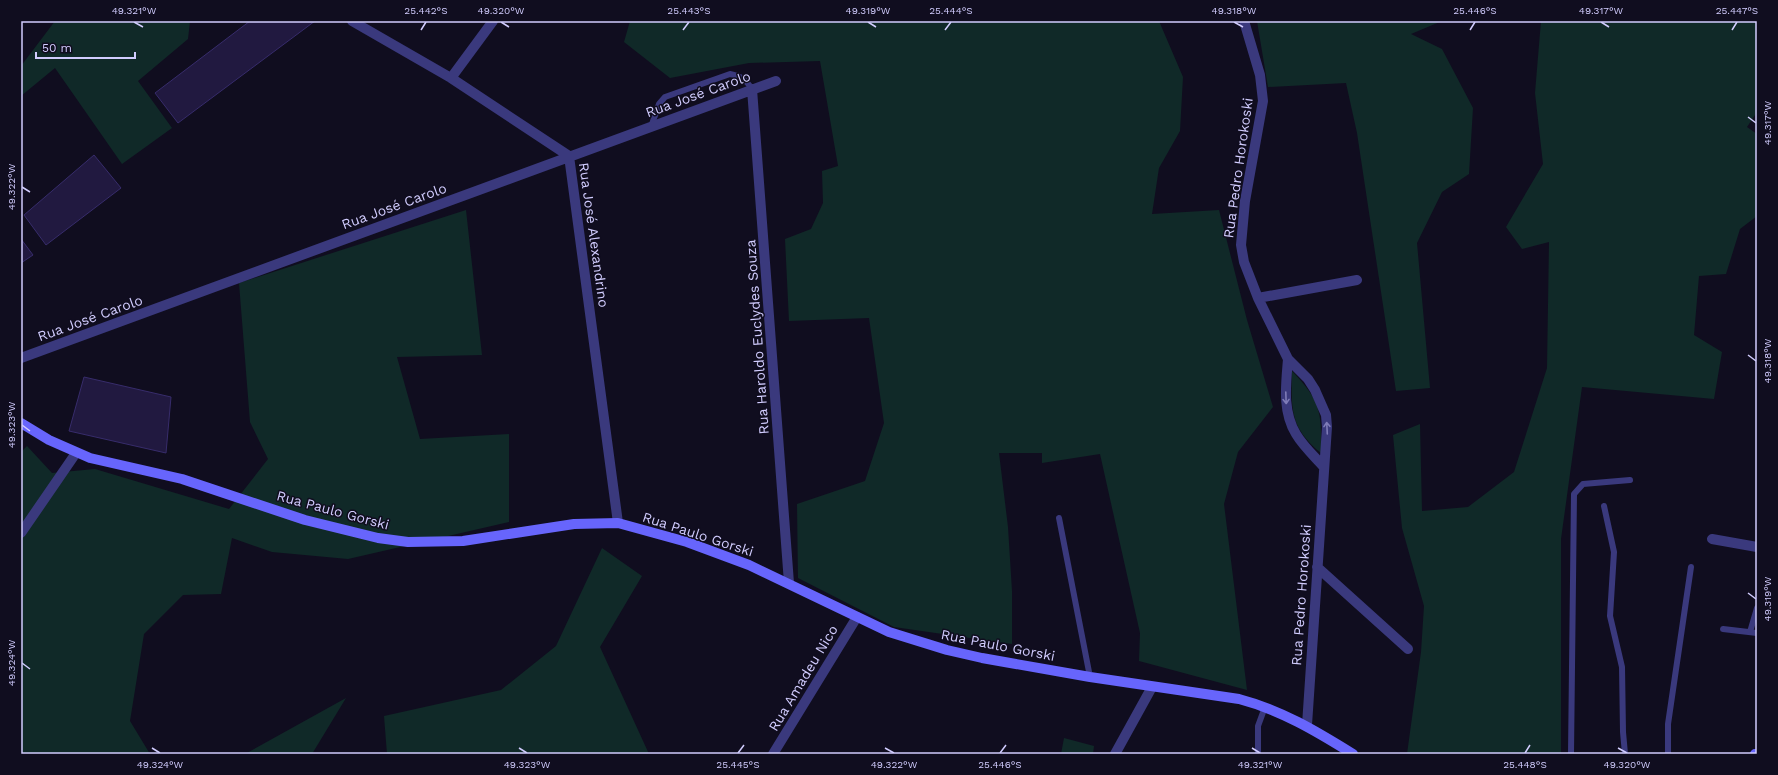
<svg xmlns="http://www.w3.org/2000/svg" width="1778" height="775" font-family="'Work Sans',sans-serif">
  <rect width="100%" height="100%" fill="#100d1f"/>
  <path fill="#102928" d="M 55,21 L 190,21 L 188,39 L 138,81 L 172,128 L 122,164 L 55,68 L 21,96 L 21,66 Z
    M 630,21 L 1159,21 L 1183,77 L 1180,131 L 1159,168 L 1152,214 L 1219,210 L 1247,320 L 1273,407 L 1238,452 L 1224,504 L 1247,690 L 1139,661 L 1140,633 L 1100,454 L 1042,463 L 1042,453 L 999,453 L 1008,527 L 1012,591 L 1012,644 L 894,627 L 798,578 L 797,504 L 865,481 L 884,423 L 869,318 L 789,321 L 785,239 L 811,229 L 823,203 L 822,171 L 838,166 L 820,61 L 749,63 L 670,78 L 624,42 Z
    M 1257,21 L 1442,21 L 1411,34 L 1442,49 L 1473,108 L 1469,174 L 1442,192 L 1417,243 L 1430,388 L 1396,391 L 1357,133 L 1346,83 L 1268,87 Z
    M 1541,21 L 1757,21 L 1757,112 L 1747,127 L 1757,134 L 1757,216 L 1740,229 L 1726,274 L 1699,276 L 1694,335 L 1722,352 L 1714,399 L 1582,387 L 1561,539 L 1561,754 L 1407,754 L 1421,652 L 1424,606 L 1402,528 L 1393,435 L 1420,424 L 1422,511 L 1468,507 L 1514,472 L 1547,368 L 1549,242 L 1522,249 L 1506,227 L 1543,164 L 1535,93 Z
    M 466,210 L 482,355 L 397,357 L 420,439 L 509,434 L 509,522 L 348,559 L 272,552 L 232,538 L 221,594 L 183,595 L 144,634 L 130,721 L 150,754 L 21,754 L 21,452 L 27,446 L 52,473 L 95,469 L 229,509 L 268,459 L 250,422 L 239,283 Z
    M 1292,371 C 1321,401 1322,413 1321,453 C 1290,428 1291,409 1292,371 Z
    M 602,548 L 642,576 L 600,647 L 649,754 L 387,754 L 384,716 L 501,690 L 556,646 Z
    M 346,698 L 312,754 L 245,754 Z
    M 1064,738 L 1094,746 L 1093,754 L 1061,754 Z"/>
  <path fill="#211940" stroke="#372c6b" d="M 250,21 L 315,21 L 178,123 L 155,93 Z
    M 94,155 L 121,188 L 46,245 L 24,215 Z
    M 21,239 L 33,255 L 21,263 Z
    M 84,377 L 171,397 L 166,453 L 69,431 Z"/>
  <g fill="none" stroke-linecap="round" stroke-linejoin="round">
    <path stroke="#3a397d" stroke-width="6" d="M 651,127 L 659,104 L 665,97 L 730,74 C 741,76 746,80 752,89
      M 1604,506 L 1614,552 L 1610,616 L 1622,667 L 1623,732 L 1625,754
      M 1059,518 L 1090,677
      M 1723,629 L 1757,633
      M 1750,632 L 1757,608
      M 1258,754 L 1258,726 L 1265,707
      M 1571,754 L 1574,494 L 1583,484 L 1630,480
      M 1668,754 L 1668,724 L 1691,567"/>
    <path stroke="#3a397d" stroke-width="10" d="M 352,21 L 451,78 L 569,156 L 618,523
      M 1244,21 L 1260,75 L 1263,101 L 1245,201 L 1241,245 L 1244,262 L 1258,298 L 1288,359 L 1308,379 L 1315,390 L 1326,415 L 1327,427 L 1307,725
      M 451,78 L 493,21
      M 752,89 L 789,583
      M 1258,298 L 1357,280
      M 21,358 L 776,81
      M 1288,359 C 1286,384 1282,411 1296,434 C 1303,446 1314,456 1324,467
      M 21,533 L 76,453
      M 1712,539 L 1757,547
      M 1317,567 L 1408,649
      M 773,754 L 857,617
      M 1115,754 L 1152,687"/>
    <path stroke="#6765fc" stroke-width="10" d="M 21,423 L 49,440 L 90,458 L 182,479 L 305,520 L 378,538 L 408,542 L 463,541 L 574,524 L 618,523 L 687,542 L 749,565 L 889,632 L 947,650 L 982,658 L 1090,677 L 1239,699 C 1281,710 1316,731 1353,754
      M 1755,754 L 1757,754"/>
  </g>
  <defs><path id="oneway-shaft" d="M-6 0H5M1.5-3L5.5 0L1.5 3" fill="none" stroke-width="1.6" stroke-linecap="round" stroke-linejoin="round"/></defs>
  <g stroke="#7e7bb7">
    <use href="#oneway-shaft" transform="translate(1286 398) rotate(88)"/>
    <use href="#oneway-shaft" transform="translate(1327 428) rotate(-93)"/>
  </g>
  <path fill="none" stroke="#d1ccfe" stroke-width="1.5" d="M 134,22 L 143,27M 501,22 L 509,27M 868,22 L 876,27M 1234,22 L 1243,27M 1601,22 L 1609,27M 421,30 L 426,22M 683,30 L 689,22M 945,30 L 951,22M 1470,30 L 1475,22M 1732,30 L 1737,22M 1748,117 L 1756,123M 22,187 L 30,192M 1748,355 L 1756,361M 22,425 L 30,431M 1748,593 L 1756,599M 22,663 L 30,669M 152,748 L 160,753M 519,748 L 527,753M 885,748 L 894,753M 1252,748 L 1260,753M 1618,748 L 1627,753M 738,753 L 744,745M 1000,753 L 1006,745M 1525,753 L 1530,745"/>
  <g text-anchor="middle" stroke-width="3" stroke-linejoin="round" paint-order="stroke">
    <g font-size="14" fill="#d1ccfe" stroke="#100d1f">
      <text transform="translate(698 94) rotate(-20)" y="5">Rua José Carolo</text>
      <text transform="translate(1238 168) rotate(-82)" y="5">Rua Pedro Horokoski</text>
      <text transform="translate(394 206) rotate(-20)" y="5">Rua José Carolo</text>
      <text transform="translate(594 235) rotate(82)" y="5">Rua José Alexandrino</text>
      <text transform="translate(90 318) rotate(-20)" y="5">Rua José Carolo</text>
      <text transform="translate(757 337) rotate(-94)" y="5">Rua Haroldo Euclydes Souza</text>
      <text transform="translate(333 510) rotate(15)" y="5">Rua Paulo Gorski</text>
      <text transform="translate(698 534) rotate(18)" y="5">Rua Paulo Gorski</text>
      <text transform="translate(1301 595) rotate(-86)" y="5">Rua Pedro Horokoski</text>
      <text transform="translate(998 645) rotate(11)" y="5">Rua Paulo Gorski</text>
      <text transform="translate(803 678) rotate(-59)" y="5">Rua Amadeu Nico</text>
    </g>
  </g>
  <rect width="1778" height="775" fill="none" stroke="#100d1f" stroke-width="44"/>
  <path d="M36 52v6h99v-6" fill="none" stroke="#d1ccfe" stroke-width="2"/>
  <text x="42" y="52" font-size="12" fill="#d1ccfe" stroke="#100d1f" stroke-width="3" paint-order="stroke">50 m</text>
  <rect x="22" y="22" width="1734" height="731" fill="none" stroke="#d1ccfe" stroke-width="1.5"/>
  <g font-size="10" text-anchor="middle" fill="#d1ccfe">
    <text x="134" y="14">49.321°W</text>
    <text x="426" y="14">25.442°S</text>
    <text x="501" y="14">49.320°W</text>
    <text x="689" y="14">25.443°S</text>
    <text x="868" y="14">49.319°W</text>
    <text x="951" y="14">25.444°S</text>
    <text x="1234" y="14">49.318°W</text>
    <text x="1475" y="14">25.446°S</text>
    <text x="1601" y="14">49.317°W</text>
    <text x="1737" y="14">25.447°S</text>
    <text transform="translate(1767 123) rotate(-90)" y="4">49.317°W</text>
    <text transform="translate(11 187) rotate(-90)" y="4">49.322°W</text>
    <text transform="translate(1767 361) rotate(-90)" y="4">49.318°W</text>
    <text transform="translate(11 425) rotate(-90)" y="4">49.323°W</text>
    <text transform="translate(1767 599) rotate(-90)" y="4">49.319°W</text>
    <text transform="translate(11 663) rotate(-90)" y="4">49.324°W</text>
    <text x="160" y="768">49.324°W</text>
    <text x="527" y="768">49.323°W</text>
    <text x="738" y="768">25.445°S</text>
    <text x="894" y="768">49.322°W</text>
    <text x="1000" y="768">25.446°S</text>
    <text x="1260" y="768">49.321°W</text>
    <text x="1525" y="768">25.448°S</text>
    <text x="1627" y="768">49.320°W</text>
  </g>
</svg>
